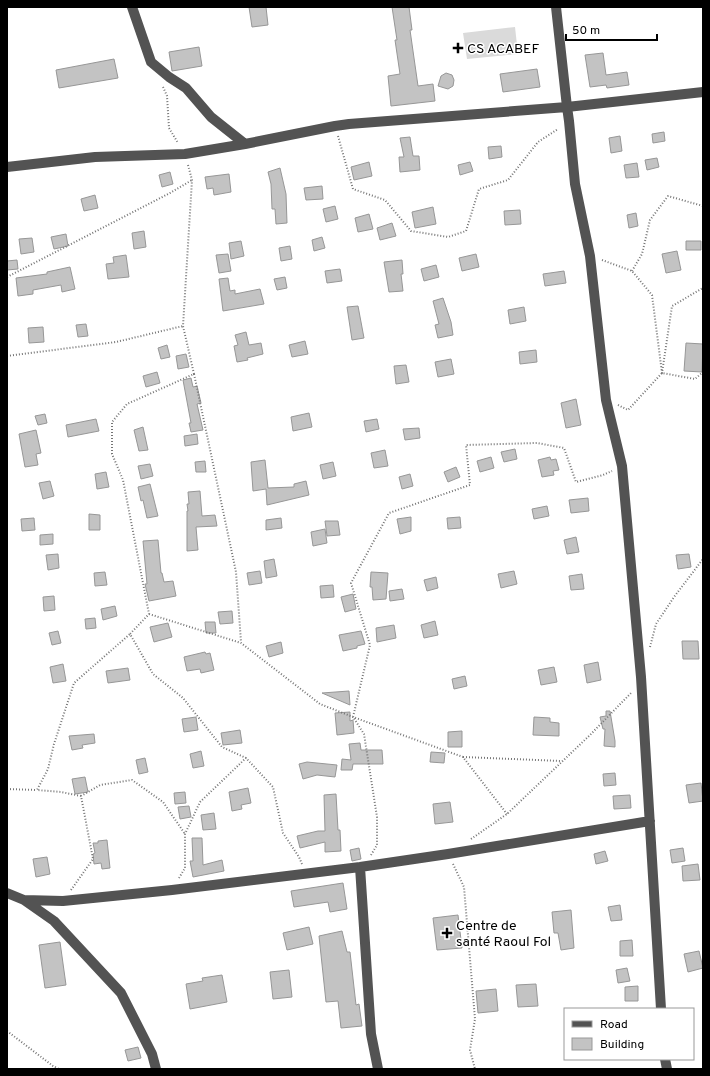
<svg xmlns="http://www.w3.org/2000/svg" width="710" height="1076" font-family="Overpass,sans-serif">
  <rect width="100%" height="100%" fill="#fff"/>
  <path fill="#dadada" d="M 515,27 L 518,54 L 467,59 L 463,33 Z"/>
  <path fill="#c3c3c3" stroke="#979797" d="M 249,7 L 266,7 L 268,25 L 252,27 Z
    M 392,7 L 409,7 L 412,30 L 410,30 L 418,86 L 433,84 L 435,101 L 391,106 L 388,76 L 400,74 L 395,40 L 397,40 Z
    M 199,47 L 202,66 L 172,71 L 169,52 Z
    M 603,53 L 606,75 L 627,72 L 629,85 L 607,88 L 606,85 L 590,87 L 585,55 Z
    M 114,59 L 118,78 L 59,88 L 56,70 Z
    M 537,69 L 540,87 L 503,92 L 500,74 Z
    M 446,73 L 452,75 L 454,80 L 453,86 L 448,89 L 438,86 L 441,76 Z
    M 664,132 L 665,141 L 653,143 L 652,134 Z
    M 620,136 L 622,151 L 611,153 L 609,138 Z
    M 410,137 L 413,156 L 419,156 L 420,170 L 400,172 L 399,157 L 404,157 L 400,138 Z
    M 501,146 L 502,157 L 489,159 L 488,147 Z
    M 657,158 L 659,167 L 647,170 L 645,160 Z
    M 369,162 L 372,176 L 354,180 L 351,167 Z
    M 470,162 L 473,171 L 460,175 L 458,165 Z
    M 637,163 L 639,177 L 626,178 L 624,165 Z
    M 280,168 L 286,194 L 287,223 L 276,224 L 275,209 L 272,209 L 271,184 L 268,172 Z
    M 170,172 L 173,184 L 162,187 L 159,175 Z
    M 229,174 L 231,192 L 214,195 L 213,188 L 207,189 L 205,177 Z
    M 322,186 L 323,199 L 306,200 L 304,188 Z
    M 95,195 L 98,208 L 84,211 L 81,199 Z
    M 335,206 L 338,219 L 326,222 L 323,209 Z
    M 433,207 L 436,224 L 415,228 L 412,212 Z
    M 520,210 L 521,224 L 505,225 L 504,211 Z
    M 636,213 L 638,226 L 629,228 L 627,215 Z
    M 369,214 L 373,229 L 358,232 L 355,218 Z
    M 392,223 L 396,236 L 380,240 L 377,228 Z
    M 144,231 L 146,247 L 134,249 L 132,233 Z
    M 66,234 L 68,246 L 54,249 L 51,237 Z
    M 322,237 L 325,248 L 314,251 L 312,240 Z
    M 32,238 L 34,252 L 21,254 L 19,239 Z
    M 241,241 L 244,256 L 231,259 L 229,243 Z
    M 686,241 L 701,241 L 701,250 L 686,250 Z
    M 290,246 L 292,259 L 281,261 L 279,248 Z
    M 677,251 L 681,270 L 666,273 L 662,254 Z
    M 228,254 L 231,271 L 219,273 L 216,255 Z
    M 476,254 L 479,267 L 462,271 L 459,258 Z
    M 126,255 L 129,277 L 108,279 L 106,264 L 114,263 L 113,257 Z
    M 17,260 L 18,269 L 7,270 L 7,261 Z
    M 402,260 L 403,274 L 401,274 L 403,291 L 389,292 L 384,262 Z
    M 436,265 L 439,277 L 424,281 L 421,269 Z
    M 70,267 L 75,289 L 62,292 L 61,285 L 33,290 L 33,294 L 18,296 L 16,278 L 47,274 L 47,272 Z
    M 340,269 L 342,281 L 327,283 L 325,271 Z
    M 564,271 L 566,283 L 545,286 L 543,274 Z
    M 285,277 L 287,288 L 277,290 L 274,279 Z
    M 228,278 L 230,291 L 235,290 L 235,294 L 260,289 L 264,304 L 223,311 L 219,279 Z
    M 443,298 L 451,322 L 453,335 L 438,338 L 435,325 L 439,324 L 433,301 Z
    M 358,306 L 364,338 L 352,340 L 347,307 Z
    M 524,307 L 526,321 L 510,324 L 508,310 Z
    M 86,324 L 88,336 L 78,337 L 76,325 Z
    M 43,327 L 44,342 L 29,343 L 28,328 Z
    M 246,332 L 249,345 L 261,343 L 263,354 L 247,358 L 248,360 L 237,362 L 234,346 L 238,345 L 235,335 Z
    M 305,341 L 308,354 L 292,357 L 289,345 Z
    M 686,343 L 703,344 L 702,372 L 684,371 Z
    M 167,345 L 170,357 L 161,359 L 158,348 Z
    M 536,350 L 537,362 L 520,364 L 519,352 Z
    M 186,354 L 189,367 L 178,369 L 176,356 Z
    M 451,359 L 454,374 L 438,377 L 435,362 Z
    M 406,365 L 409,382 L 396,384 L 394,366 Z
    M 157,372 L 160,383 L 146,387 L 143,376 Z
    M 191,378 L 193,387 L 197,386 L 201,403 L 197,404 L 203,430 L 191,432 L 189,423 L 191,423 L 183,380 Z
    M 576,399 L 581,425 L 566,428 L 561,403 Z
    M 309,413 L 312,427 L 293,431 L 291,417 Z
    M 45,414 L 47,423 L 38,425 L 35,416 Z
    M 96,419 L 99,431 L 68,437 L 66,425 Z
    M 377,419 L 379,429 L 366,432 L 364,421 Z
    M 143,427 L 148,450 L 139,451 L 134,430 Z
    M 419,428 L 420,438 L 405,440 L 403,429 Z
    M 36,430 L 41,453 L 36,454 L 38,465 L 25,467 L 19,434 Z
    M 197,434 L 198,444 L 185,446 L 184,436 Z
    M 515,449 L 517,459 L 504,462 L 501,452 Z
    M 385,450 L 388,466 L 374,468 L 371,453 Z
    M 491,457 L 494,468 L 480,472 L 477,461 Z
    M 550,457 L 551,460 L 556,459 L 559,470 L 553,471 L 554,475 L 542,477 L 538,460 Z
    M 265,460 L 268,488 L 294,487 L 294,484 L 306,481 L 309,495 L 267,505 L 266,489 L 253,491 L 251,462 Z
    M 205,461 L 206,472 L 196,472 L 195,462 Z
    M 333,462 L 336,476 L 323,479 L 320,465 Z
    M 150,464 L 153,476 L 141,479 L 138,466 Z
    M 456,467 L 460,477 L 448,482 L 444,472 Z
    M 106,472 L 109,487 L 97,489 L 95,474 Z
    M 410,474 L 413,486 L 402,489 L 399,477 Z
    M 50,481 L 54,496 L 43,499 L 39,483 Z
    M 150,484 L 158,516 L 147,518 L 143,500 L 141,501 L 138,487 Z
    M 200,491 L 202,516 L 215,515 L 217,526 L 196,527 L 198,550 L 187,551 L 187,511 L 188,511 L 187,504 L 189,504 L 188,492 Z
    M 588,498 L 589,511 L 571,513 L 569,500 Z
    M 547,506 L 549,516 L 534,519 L 532,509 Z
    M 89,514 L 100,515 L 100,530 L 89,530 Z
    M 411,517 L 411,531 L 400,534 L 397,519 Z
    M 460,517 L 461,528 L 448,529 L 447,518 Z
    M 34,518 L 35,530 L 22,531 L 21,519 Z
    M 281,518 L 282,528 L 266,530 L 266,520 Z
    M 325,521 L 338,521 L 340,535 L 327,536 Z
    M 325,529 L 327,543 L 313,546 L 311,532 Z
    M 53,534 L 53,544 L 40,545 L 40,535 Z
    M 576,537 L 579,552 L 567,554 L 564,540 Z
    M 158,540 L 161,573 L 162,573 L 164,582 L 173,581 L 176,596 L 149,601 L 145,584 L 147,584 L 143,541 Z
    M 58,554 L 59,568 L 48,570 L 46,555 Z
    M 689,554 L 691,567 L 678,569 L 676,555 Z
    M 274,559 L 277,576 L 266,578 L 264,561 Z
    M 260,571 L 262,583 L 249,585 L 247,573 Z
    M 514,571 L 517,584 L 501,588 L 498,574 Z
    M 105,572 L 107,585 L 95,586 L 94,573 Z
    M 371,572 L 388,573 L 386,599 L 373,600 L 372,587 L 370,587 Z
    M 582,574 L 584,589 L 571,590 L 569,576 Z
    M 436,577 L 438,588 L 427,591 L 424,580 Z
    M 333,585 L 334,597 L 321,598 L 320,586 Z
    M 402,589 L 404,599 L 390,601 L 389,591 Z
    M 353,594 L 356,609 L 345,612 L 341,597 Z
    M 54,596 L 55,610 L 44,611 L 43,597 Z
    M 115,606 L 117,616 L 103,620 L 101,609 Z
    M 232,611 L 233,623 L 220,624 L 218,612 Z
    M 95,618 L 96,628 L 86,629 L 85,619 Z
    M 435,621 L 438,635 L 424,638 L 421,625 Z
    M 205,622 L 215,622 L 216,633 L 206,633 Z
    M 168,623 L 172,637 L 154,642 L 150,627 Z
    M 394,625 L 396,638 L 377,642 L 376,628 Z
    M 58,631 L 61,643 L 52,645 L 49,633 Z
    M 361,631 L 365,644 L 357,646 L 357,648 L 343,651 L 339,635 Z
    M 682,641 L 698,641 L 699,659 L 683,659 Z
    M 281,642 L 283,653 L 269,657 L 266,646 Z
    M 205,652 L 206,654 L 210,653 L 214,670 L 201,673 L 200,669 L 187,671 L 184,657 Z
    M 598,662 L 601,680 L 587,683 L 584,665 Z
    M 63,664 L 66,681 L 53,683 L 50,667 Z
    M 554,667 L 557,682 L 541,685 L 538,670 Z
    M 128,668 L 130,680 L 108,683 L 106,671 Z
    M 465,676 L 467,686 L 454,689 L 452,679 Z
    M 349,691 L 350,705 L 322,693 Z
    M 606,711 L 610,711 L 615,741 L 615,747 L 604,746 L 605,729 L 603,729 L 600,717 L 606,716 Z
    M 350,712 L 350,721 L 353,720 L 354,733 L 337,735 L 335,713 Z
    M 196,717 L 198,730 L 184,732 L 182,719 Z
    M 534,717 L 550,718 L 550,722 L 559,723 L 559,736 L 533,735 Z
    M 240,730 L 242,743 L 223,745 L 221,733 Z
    M 462,731 L 462,747 L 448,747 L 448,732 Z
    M 94,734 L 95,743 L 82,745 L 83,748 L 72,750 L 69,736 Z
    M 360,743 L 361,750 L 382,750 L 383,764 L 353,764 L 352,770 L 341,770 L 342,759 L 351,760 L 349,744 Z
    M 201,751 L 204,766 L 193,768 L 190,754 Z
    M 431,752 L 445,753 L 444,763 L 430,762 Z
    M 145,758 L 148,772 L 139,774 L 136,760 Z
    M 307,762 L 337,765 L 335,777 L 317,775 L 303,779 L 299,764 Z
    M 615,773 L 616,785 L 604,786 L 603,774 Z
    M 85,777 L 88,792 L 75,794 L 72,779 Z
    M 701,783 L 703,801 L 689,803 L 686,785 Z
    M 248,788 L 251,803 L 241,805 L 242,809 L 232,811 L 229,792 Z
    M 185,792 L 186,803 L 175,804 L 174,793 Z
    M 336,794 L 338,830 L 340,830 L 341,851 L 325,852 L 325,842 L 300,848 L 297,836 L 318,831 L 325,831 L 324,795 Z
    M 630,795 L 631,808 L 614,809 L 613,796 Z
    M 450,802 L 453,822 L 435,824 L 433,804 Z
    M 189,806 L 191,817 L 180,819 L 178,807 Z
    M 214,813 L 216,829 L 203,830 L 201,815 Z
    M 192,838 L 202,838 L 203,865 L 222,860 L 224,871 L 193,877 L 190,861 L 193,861 Z
    M 107,840 L 110,868 L 102,869 L 101,863 L 94,864 L 93,854 L 95,853 L 93,843 L 98,843 L 98,841 Z
    M 359,848 L 361,859 L 352,861 L 350,850 Z
    M 683,848 L 685,861 L 672,863 L 670,850 Z
    M 605,851 L 608,861 L 596,864 L 594,854 Z
    M 47,857 L 50,874 L 36,877 L 33,859 Z
    M 698,864 L 700,880 L 683,881 L 682,866 Z
    M 343,883 L 347,909 L 330,912 L 328,902 L 294,907 L 291,891 Z
    M 620,905 L 622,920 L 611,921 L 608,907 Z
    M 571,910 L 574,948 L 561,950 L 558,933 L 554,933 L 552,912 Z
    M 458,915 L 462,948 L 437,950 L 433,918 Z
    M 309,927 L 313,944 L 287,950 L 283,933 Z
    M 342,931 L 347,952 L 350,952 L 356,1005 L 359,1004 L 362,1026 L 341,1028 L 338,1001 L 326,1002 L 319,936 Z
    M 632,940 L 633,956 L 620,956 L 620,941 Z
    M 60,942 L 66,985 L 45,988 L 39,945 Z
    M 699,951 L 703,968 L 688,972 L 684,954 Z
    M 627,968 L 630,981 L 618,983 L 616,970 Z
    M 289,970 L 292,997 L 273,999 L 270,972 Z
    M 222,975 L 227,1002 L 190,1009 L 186,984 L 203,981 L 202,978 Z
    M 536,984 L 538,1006 L 518,1007 L 516,985 Z
    M 638,986 L 638,1001 L 625,1001 L 625,987 Z
    M 496,989 L 498,1011 L 478,1013 L 476,991 Z
    M 138,1047 L 141,1058 L 128,1061 L 125,1050 Z"/>
  <g fill="none" stroke-linecap="round" stroke-linejoin="round">
    <path stroke="#757575" stroke-width="2" stroke-dasharray="1 2" stroke-linecap="butt" d="M 163,87 L 167,96 L 169,128 L 178,143
      M 338,136 L 353,189 L 385,200 L 411,231 L 448,237 L 466,231 L 479,189 L 508,180 L 538,142 L 558,129
      M 188,165 L 192,180 L 183,326 L 194,374 L 127,404 L 112,422 L 112,454 L 123,480 L 149,614 L 130,634 L 153,674 L 183,698 L 222,747 L 246,758 L 273,787 L 283,833 L 299,857 L 302,864
      M 602,260 L 632,271 L 652,295 L 662,373 L 672,306 L 703,288
      M 632,271 L 642,254 L 650,220 L 668,196 L 703,206
      M 7,277 L 170,193 L 192,180
      M 7,356 L 116,342 L 183,326
      M 194,374 L 236,572 L 241,642
      M 618,405 L 628,410 L 662,373 L 695,379 L 703,372
      M 149,614 L 241,643 L 320,704 L 353,717 L 463,757 L 507,814
      M 650,647 L 656,624 L 674,597 L 703,559
      M 463,757 L 561,761
      M 7,789 L 37,790
      M 81,796 L 61,792 L 37,790 L 48,769 L 54,744 L 74,683 L 130,634
      M 471,839 L 507,814 L 590,735 L 631,693
      M 371,855 L 377,845 L 377,817 L 364,734 L 353,717 L 370,645 L 351,583 L 389,513 L 470,485 L 466,445 L 537,443 L 564,448 L 576,482 L 603,475 L 612,471
      M 453,864 L 464,887 L 475,1019 L 470,1050 L 475,1069
      M 179,878 L 185,868 L 185,834 L 200,802 L 246,758
      M 71,890 L 93,859 L 81,796 L 100,785 L 132,780 L 163,802 L 185,834
      M 7,1031 L 53,1066 L 59,1069"/>
    <path stroke="#535353" stroke-width="10" d="M 132,7 L 151,62 L 169,77 L 186,88 L 211,117 L 245,144
      M 556,7 L 567,107 L 569,121 L 575,184 L 590,256 L 606,400 L 622,466 L 641,677 L 661,1009
      M 7,167 L 95,157 L 185,154 L 245,144 L 335,126 L 349,124 L 567,107 L 703,92
      M 360,867 L 371,1034 L 378,1069
      M 7,893 L 24,900 L 63,901 L 172,890 L 360,867 L 448,854 L 650,821
      M 24,900 L 54,921 L 121,993 L 152,1054 L 156,1069
      M 665,1059 L 667,1069"/>
  </g>
  <g fill="#000" stroke="#fff" stroke-width="1.5">
    <path d="M456 42h4v4h4v4h-4v4h-4v-4h-4v-4h4z"/>
    <path d="M445 927h4v4h4v4h-4v4h-4v-4h-4v-4h4z"/>
  </g>
  <g text-anchor="middle" stroke-width="3" stroke-linejoin="round" paint-order="stroke">
    <g font-size="14" fill="#000" stroke="#fff" text-anchor="start">
      <text x="467" y="53">CS ACABEF</text>
      <text x="456" y="930">Centre de<tspan x="456" dy="16">santé Raoul Fol</tspan></text>
    </g>
  </g>
  <rect width="710" height="1076" fill="none" stroke="#000000" stroke-width="16"/>
  <rect x="564" y="1008" width="130" height="52" fill="#ffffff" stroke="#999999"/>
  <rect x="572" y="1021" width="20" height="6" fill="#535353" stroke="#999999"/>
  <text x="600" y="1028" font-size="12" fill="#000000">Road</text>
  <rect x="572" y="1038" width="20" height="12" fill="#c3c3c3" stroke="#999999"/>
  <text x="600" y="1048" font-size="12" fill="#000000">Building</text>
  <path d="M566 34v6h91v-6" fill="none" stroke="#000000" stroke-width="2"/>
  <text x="572" y="34" font-size="12" fill="#000000" stroke="#ffffff" stroke-width="3" paint-order="stroke">50 m</text>
</svg>
